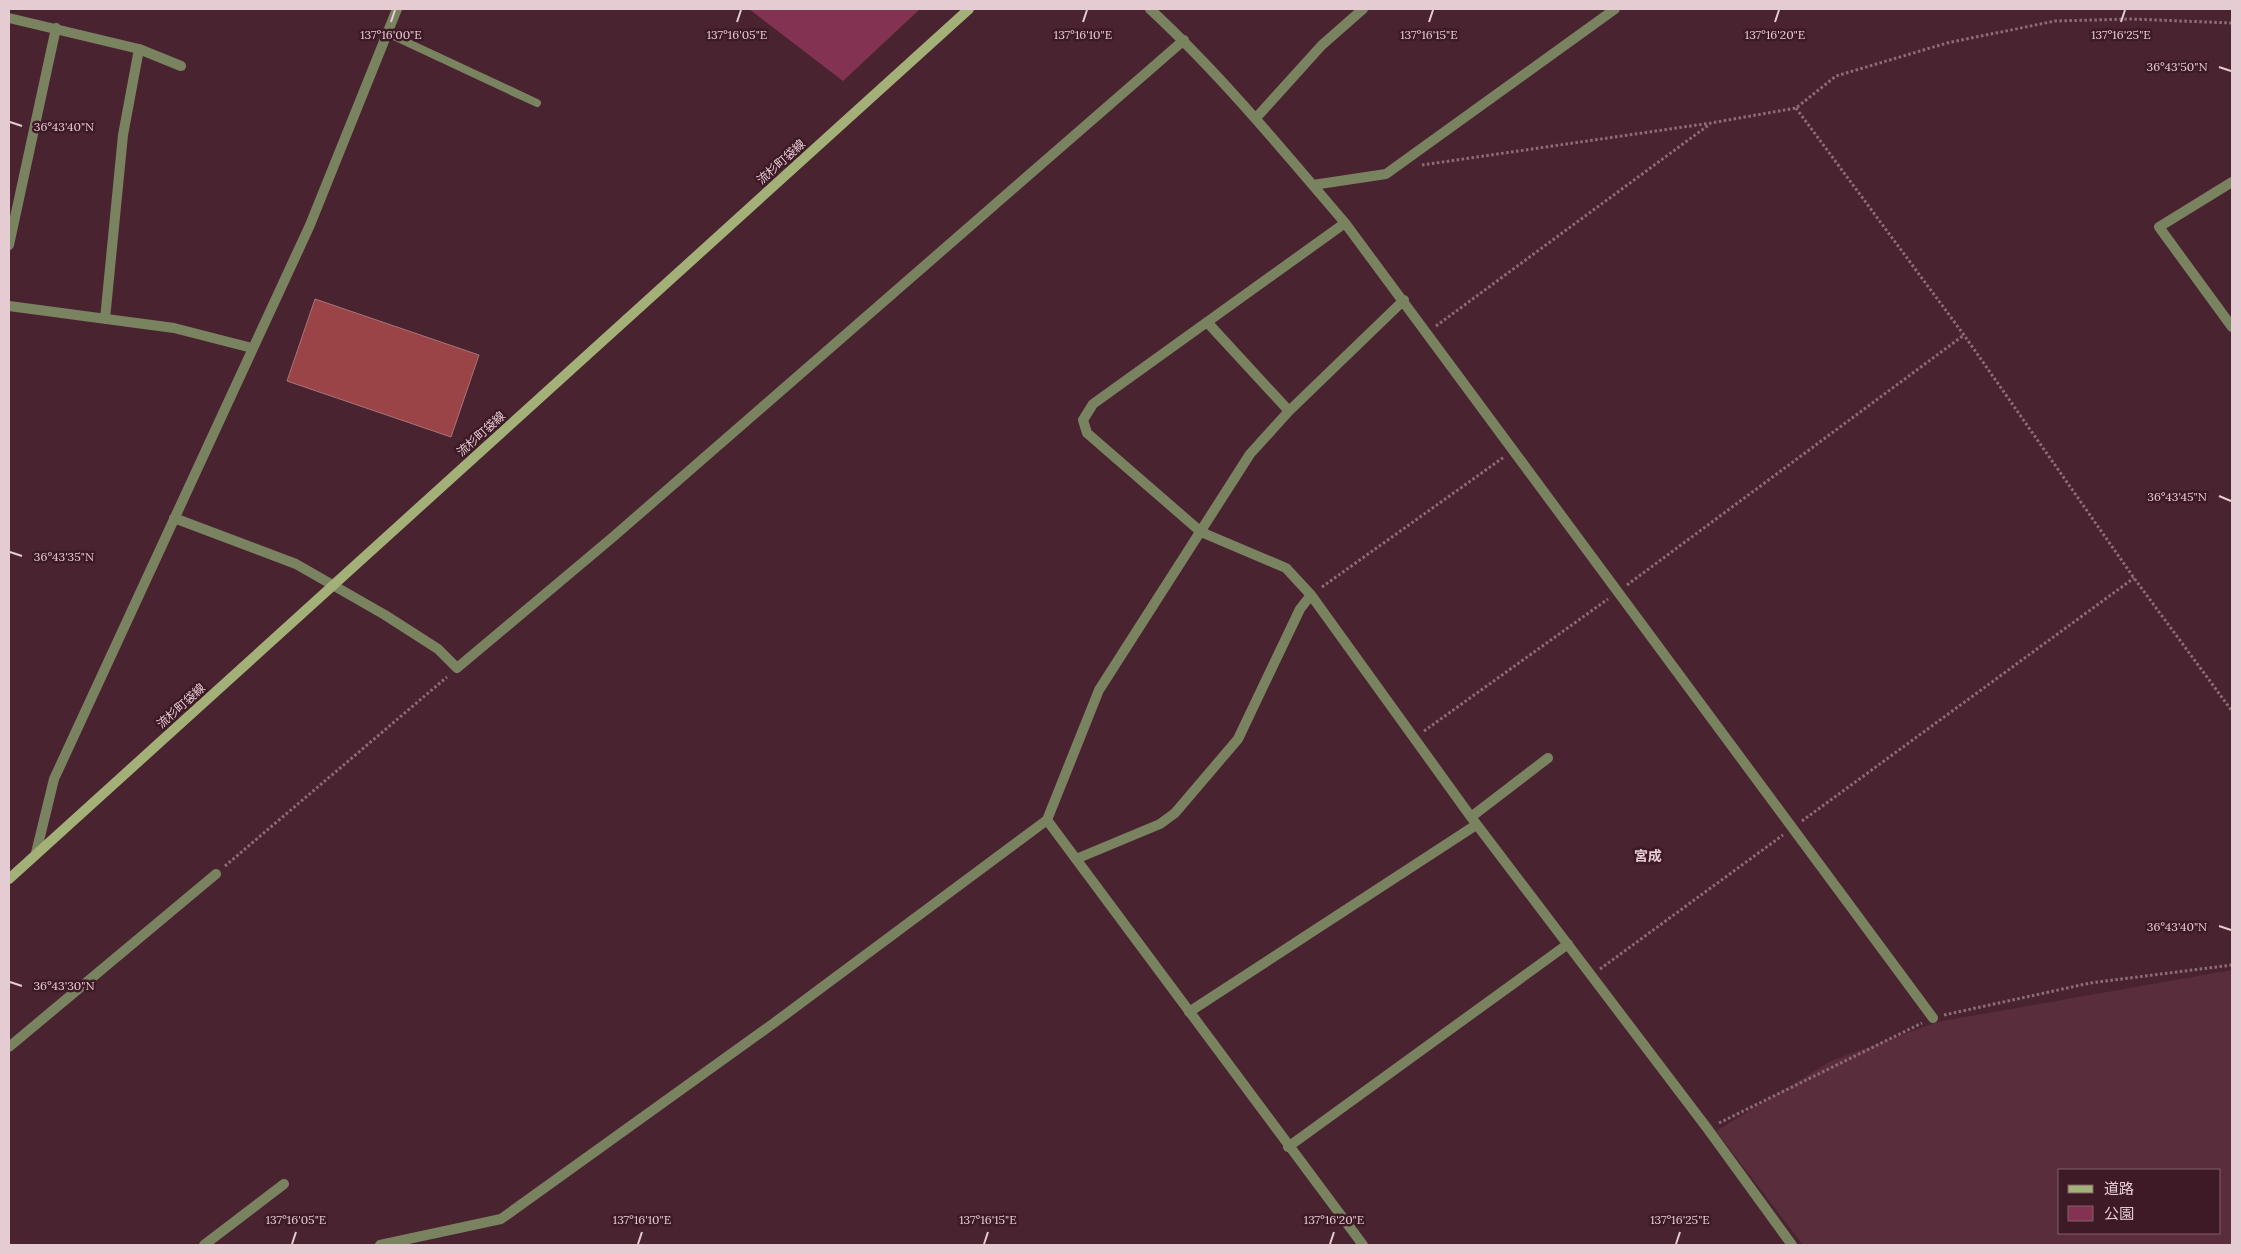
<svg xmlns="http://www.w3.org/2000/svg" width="2241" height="1254" font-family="Lora,'Noto Sans JP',serif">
  <rect width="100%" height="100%" fill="#4a2330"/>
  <path fill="#5a2d3c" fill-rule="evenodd" d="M 2232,970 L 2232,1245 L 1803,1245 L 1716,1131 L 1831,1061 L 1937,1022 ZM 2060,1170 L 2220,1170 L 2220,1233 L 2060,1233 Z"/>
  <path fill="#833351" d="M 749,9 L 920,9 L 843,81 Z"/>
  <path fill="#9a4448" stroke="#a67676" d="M 315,299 L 479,355 L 451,437 L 287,381 Z"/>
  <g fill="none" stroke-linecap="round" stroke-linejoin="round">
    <path stroke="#8e6d77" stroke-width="3" stroke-dasharray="2.5 2.5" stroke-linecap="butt" d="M 1796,108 L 1964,335 L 2134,578 L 2232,711
      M 1422,165 L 1711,123 L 1796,108 L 1836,76 L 1947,43 L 2055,21 L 2131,19 L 2232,23
      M 1436,326 L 1710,124
      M 1627,585 L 1964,335
      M 1322,587 L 1504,457
      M 1424,731 L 1608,599
      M 1802,821 L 2134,578
      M 225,866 L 447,677
      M 1600,969 L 1783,835
      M 1944,1015 L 2090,983 L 2232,965
      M 1719,1123 L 1922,1023"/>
    <path stroke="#7a8360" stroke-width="8" d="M 387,33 L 537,103"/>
    <path stroke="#7a8360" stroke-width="10" d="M 1150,9 C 1221,75 1282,149 1345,223 L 1933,1018
      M 9,18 L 139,49 L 181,66
      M 1256,118 L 1322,45 L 1363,9
      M 2232,182 L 2159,227 L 2232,327
      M 1313,185 L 1386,174 L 1615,9
      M 1345,223 L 1093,404 L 1083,420 L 1087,433 L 1201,532 L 1286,568 L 1311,595 L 1471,817 L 1707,1128 L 1792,1245
      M 9,245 L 56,28
      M 9,306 L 174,328 L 252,348
      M 105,319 L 123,135 L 139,49
      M 1207,322 L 1289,411
      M 174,518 L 296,564 L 385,615 L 438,649 L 457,668 L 613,537 L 1184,40
      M 1471,817 L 1548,758
      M 1047,820 L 1363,1245
      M 36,853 L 54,779 L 310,225 L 397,9
      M 1076,859 L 1160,824 L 1175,813 L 1238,739 L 1300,609 L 1311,595
      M 1189,1012 L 1476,825
      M 9,1047 L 216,874
      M 1288,1147 L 1568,944
      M 204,1245 L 284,1184
      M 380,1245 L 501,1219 L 774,1023 L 1047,820 L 1099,690 L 1250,454 L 1289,411 L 1404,300"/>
    <path stroke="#a3b078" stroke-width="10" d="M 9,879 L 969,9"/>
  </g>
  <path fill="none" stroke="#e5cbd2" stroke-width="2" d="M 391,22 L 395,10M 737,22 L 741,10M 1083,22 L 1087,10M 1429,22 L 1433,10M 1775,22 L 1779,10M 2121,22 L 2125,10M 2219,67 L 2231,71M 10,122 L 22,126M 2219,496 L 2231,501M 10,552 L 22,556M 2219,926 L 2231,930M 10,982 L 22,986M 292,1244 L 296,1232M 638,1244 L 642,1232M 984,1244 L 988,1232M 1330,1244 L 1334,1232M 1676,1244 L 1680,1232"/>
  <g text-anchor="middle" stroke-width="5" stroke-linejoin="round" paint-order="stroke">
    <g font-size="12" fill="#e5cbd2" stroke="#3e1926">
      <text transform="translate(781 162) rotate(-42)" y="4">流杉町袋線</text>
      <text transform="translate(481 434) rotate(-42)" y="4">流杉町袋線</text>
      <text transform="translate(181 706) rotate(-42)" y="4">流杉町袋線</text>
    </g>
    <g font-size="14" font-weight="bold" fill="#e5cbd2" stroke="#3e1926">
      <text x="1648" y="861">宮成</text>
    </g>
  </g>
  <g font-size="12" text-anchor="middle" fill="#e5cbd2" stroke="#3e1926" stroke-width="5" stroke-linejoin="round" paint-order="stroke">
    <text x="737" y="39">137°16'05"E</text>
    <text x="1083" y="39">137°16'10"E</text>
    <text x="1429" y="39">137°16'15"E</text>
    <text x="1775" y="39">137°16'20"E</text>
    <text x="2121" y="39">137°16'25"E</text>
    <text x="391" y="39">137°16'00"E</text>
    <text x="2177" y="71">36°43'50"N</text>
    <text x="64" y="131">36°43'40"N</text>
    <text x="2177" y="501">36°43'45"N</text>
    <text x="64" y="561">36°43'35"N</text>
    <text x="2177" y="931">36°43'40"N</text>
    <text x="64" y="990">36°43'30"N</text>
    <text x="296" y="1224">137°16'05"E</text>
    <text x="642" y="1224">137°16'10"E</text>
    <text x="988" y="1224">137°16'15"E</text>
    <text x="1334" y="1224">137°16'20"E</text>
    <text x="1680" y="1224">137°16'25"E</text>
  </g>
  <rect width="2241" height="1254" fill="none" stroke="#e5cbd2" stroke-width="20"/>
  <rect x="2058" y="1169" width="162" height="65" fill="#3e1926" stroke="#81606b"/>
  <rect x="2068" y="1185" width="25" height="8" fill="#a3b078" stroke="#81606b"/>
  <text x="2104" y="1194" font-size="15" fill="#e5cbd2">道路</text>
  <rect x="2068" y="1206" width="25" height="15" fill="#833351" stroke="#81606b"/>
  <text x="2104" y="1219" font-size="15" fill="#e5cbd2">公園</text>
</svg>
